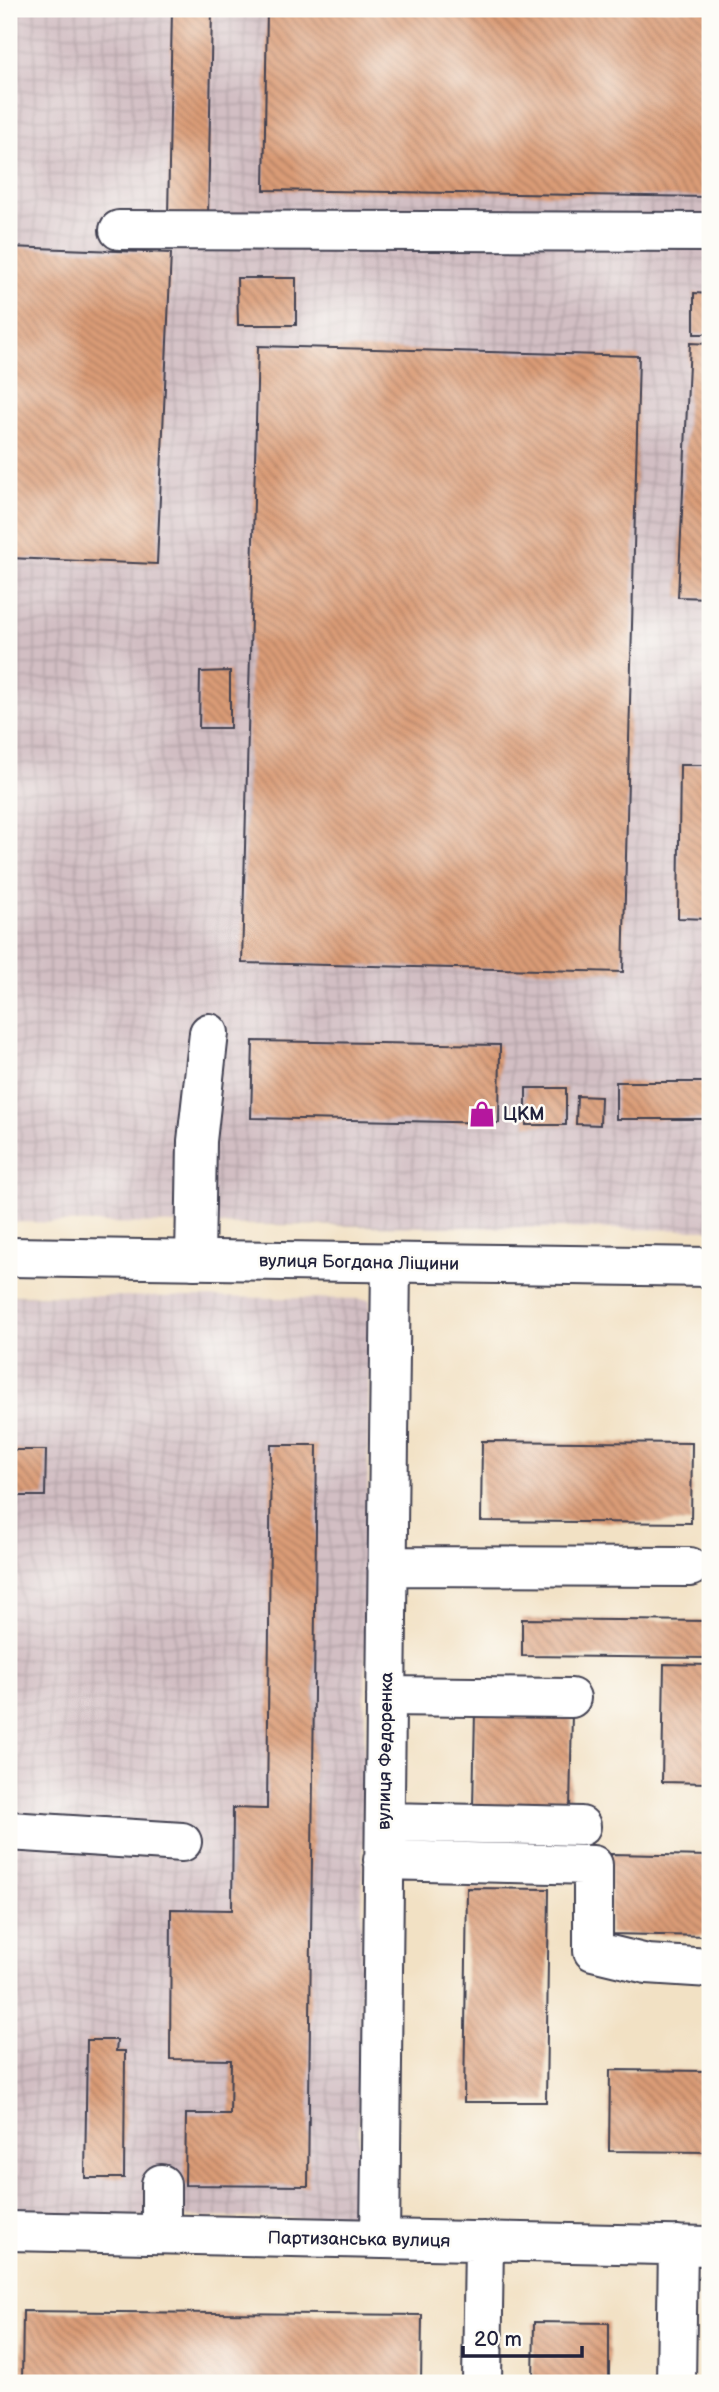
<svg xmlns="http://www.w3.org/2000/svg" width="719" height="2392" font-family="'Balsamiq Sans',sans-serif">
  <defs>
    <pattern id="industrial-grid" width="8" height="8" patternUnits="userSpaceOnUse" patternTransform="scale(1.75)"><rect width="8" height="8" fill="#d2bec3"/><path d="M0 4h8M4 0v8" fill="none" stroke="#b4a3a8"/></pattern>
    <pattern id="building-back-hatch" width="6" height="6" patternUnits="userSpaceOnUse" patternTransform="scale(1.75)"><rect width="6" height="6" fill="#da9b76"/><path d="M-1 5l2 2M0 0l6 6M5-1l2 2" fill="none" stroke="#b07e62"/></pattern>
  </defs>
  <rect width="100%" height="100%" fill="#fdfcf7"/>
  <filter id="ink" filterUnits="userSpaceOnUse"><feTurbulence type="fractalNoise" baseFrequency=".0143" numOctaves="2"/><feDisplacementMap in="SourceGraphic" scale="14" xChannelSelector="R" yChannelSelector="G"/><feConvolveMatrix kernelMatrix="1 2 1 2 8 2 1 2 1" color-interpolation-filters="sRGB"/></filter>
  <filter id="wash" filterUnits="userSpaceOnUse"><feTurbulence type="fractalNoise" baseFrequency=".00686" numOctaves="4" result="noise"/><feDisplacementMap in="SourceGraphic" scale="28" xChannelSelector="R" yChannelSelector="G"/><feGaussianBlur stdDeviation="1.57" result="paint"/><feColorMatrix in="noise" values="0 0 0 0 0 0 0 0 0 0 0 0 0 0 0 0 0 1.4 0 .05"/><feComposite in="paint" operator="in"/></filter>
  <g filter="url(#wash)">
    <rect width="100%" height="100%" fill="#f2e1c4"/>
    <path fill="url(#industrial-grid)" d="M 9,9 L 710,9 L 710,1230 L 9,1222 Z
      M 9,1295 L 370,1299 L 358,2219 L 9,2215 Z"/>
    <g id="blocks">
      <path fill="url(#building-back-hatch)" d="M 172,9 L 212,9 L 208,217 L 168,216 Z
        M 267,9 L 710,9 L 710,197 L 264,190 Z
        M 9,247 L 171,253 L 157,564 L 9,558 Z
        M 237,278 L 296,278 L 296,325 L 238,325 Z
        M 694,293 L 710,294 L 710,334 L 694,334 Z
        M 690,343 L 710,344 L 710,598 L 678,597 Z
        M 258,346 L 639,356 L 623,972 L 242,963 Z
        M 230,671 L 230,728 L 199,728 L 200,672 Z
        M 680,765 L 710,765 L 710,919 L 678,918 Z
        M 253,1041 L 500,1045 L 499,1123 L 251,1118 Z
        M 616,1082 L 710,1082 L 710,1119 L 616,1119 Z
        M 526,1088 L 566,1088 L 566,1125 L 526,1125 Z
        M 577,1096 L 601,1097 L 600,1125 L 576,1124 Z
        M 482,1441 L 692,1443 L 691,1523 L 481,1521 Z
        M 271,1445 L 317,1445 L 308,2186 L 185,2185 L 186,2114 L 230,2114 L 231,2060 L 170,2059 L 171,1909 L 232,1910 L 233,1808 L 267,1809 Z
        M 9,1450 L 46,1450 L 45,1496 L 9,1496 Z
        M 522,1619 L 710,1621 L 710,1658 L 522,1656 Z
        M 664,1664 L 710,1665 L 710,1783 L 662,1782 Z
        M 475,1711 L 572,1712 L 570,1810 L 473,1808 Z
        M 611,1854 L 710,1856 L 710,1936 L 609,1934 Z
        M 467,1888 L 549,1889 L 546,2102 L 464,2102 Z
        M 87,2040 L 117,2040 L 116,2051 L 125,2051 L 124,2178 L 85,2178 Z
        M 610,2070 L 710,2071 L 710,2152 L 609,2151 Z
        M 23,2311 L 422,2315 L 421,2383 L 22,2383 Z
        M 534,2322 L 609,2323 L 609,2383 L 533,2383 Z"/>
    </g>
  </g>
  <g filter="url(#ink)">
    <use href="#blocks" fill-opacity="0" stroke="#413f50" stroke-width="2"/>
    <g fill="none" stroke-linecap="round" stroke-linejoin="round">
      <g stroke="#413f50" stroke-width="42">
        <path id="minor" d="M 119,230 L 710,232
          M 195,1260 L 197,1141 L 209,1033
          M 387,1566 L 690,1567
          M 386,1696 L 571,1698
          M 385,1822 L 581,1826
          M 9,1831 L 182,1842
          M 383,1860 L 593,1865 L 593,1951 L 647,1964 L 710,1968
          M 161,2184 L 161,2234
          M 9,2231 L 710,2246
          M 380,2239 L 391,1262
          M 482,2383 L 484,2241
          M 676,2383 L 678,2245"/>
      </g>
      <g stroke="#413f50" stroke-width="42">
        <path id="major" d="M 9,1257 L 710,1267"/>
      </g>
      <use href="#minor" stroke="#fff" stroke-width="38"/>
      <use href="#major" stroke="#fff" stroke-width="38"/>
    </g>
  </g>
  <defs>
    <g id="shop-bare" transform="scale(2.1)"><path d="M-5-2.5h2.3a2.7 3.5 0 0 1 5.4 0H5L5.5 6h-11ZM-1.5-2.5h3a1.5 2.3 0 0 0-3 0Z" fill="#b5179e" stroke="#fdfcf7" stroke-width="2.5" paint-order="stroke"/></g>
  </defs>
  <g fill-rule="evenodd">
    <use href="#shop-bare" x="482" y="1114"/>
  </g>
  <g text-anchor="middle" stroke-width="5" stroke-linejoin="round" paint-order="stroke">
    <g font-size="18" font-weight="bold" fill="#22223b" stroke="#fdfcf7" text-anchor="start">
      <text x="503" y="1120">ЦКМ</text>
    </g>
    <g font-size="18" fill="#22223b" stroke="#fdfcf7">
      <text transform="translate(359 1262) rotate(1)" y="6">вулиця Богдана Ліщини</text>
      <text transform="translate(385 1751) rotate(-89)" y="6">вулиця Федоренка</text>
      <text transform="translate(359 2239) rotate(1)" y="6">Партизанська вулиця</text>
    </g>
  </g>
  <rect width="719" height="2392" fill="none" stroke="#fdfcf7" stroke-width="35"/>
  <path d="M463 2346v10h119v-10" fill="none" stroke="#22223b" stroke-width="3.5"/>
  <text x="474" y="2346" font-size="21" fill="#22223b" stroke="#fdfcf7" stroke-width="5" paint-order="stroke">20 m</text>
</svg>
